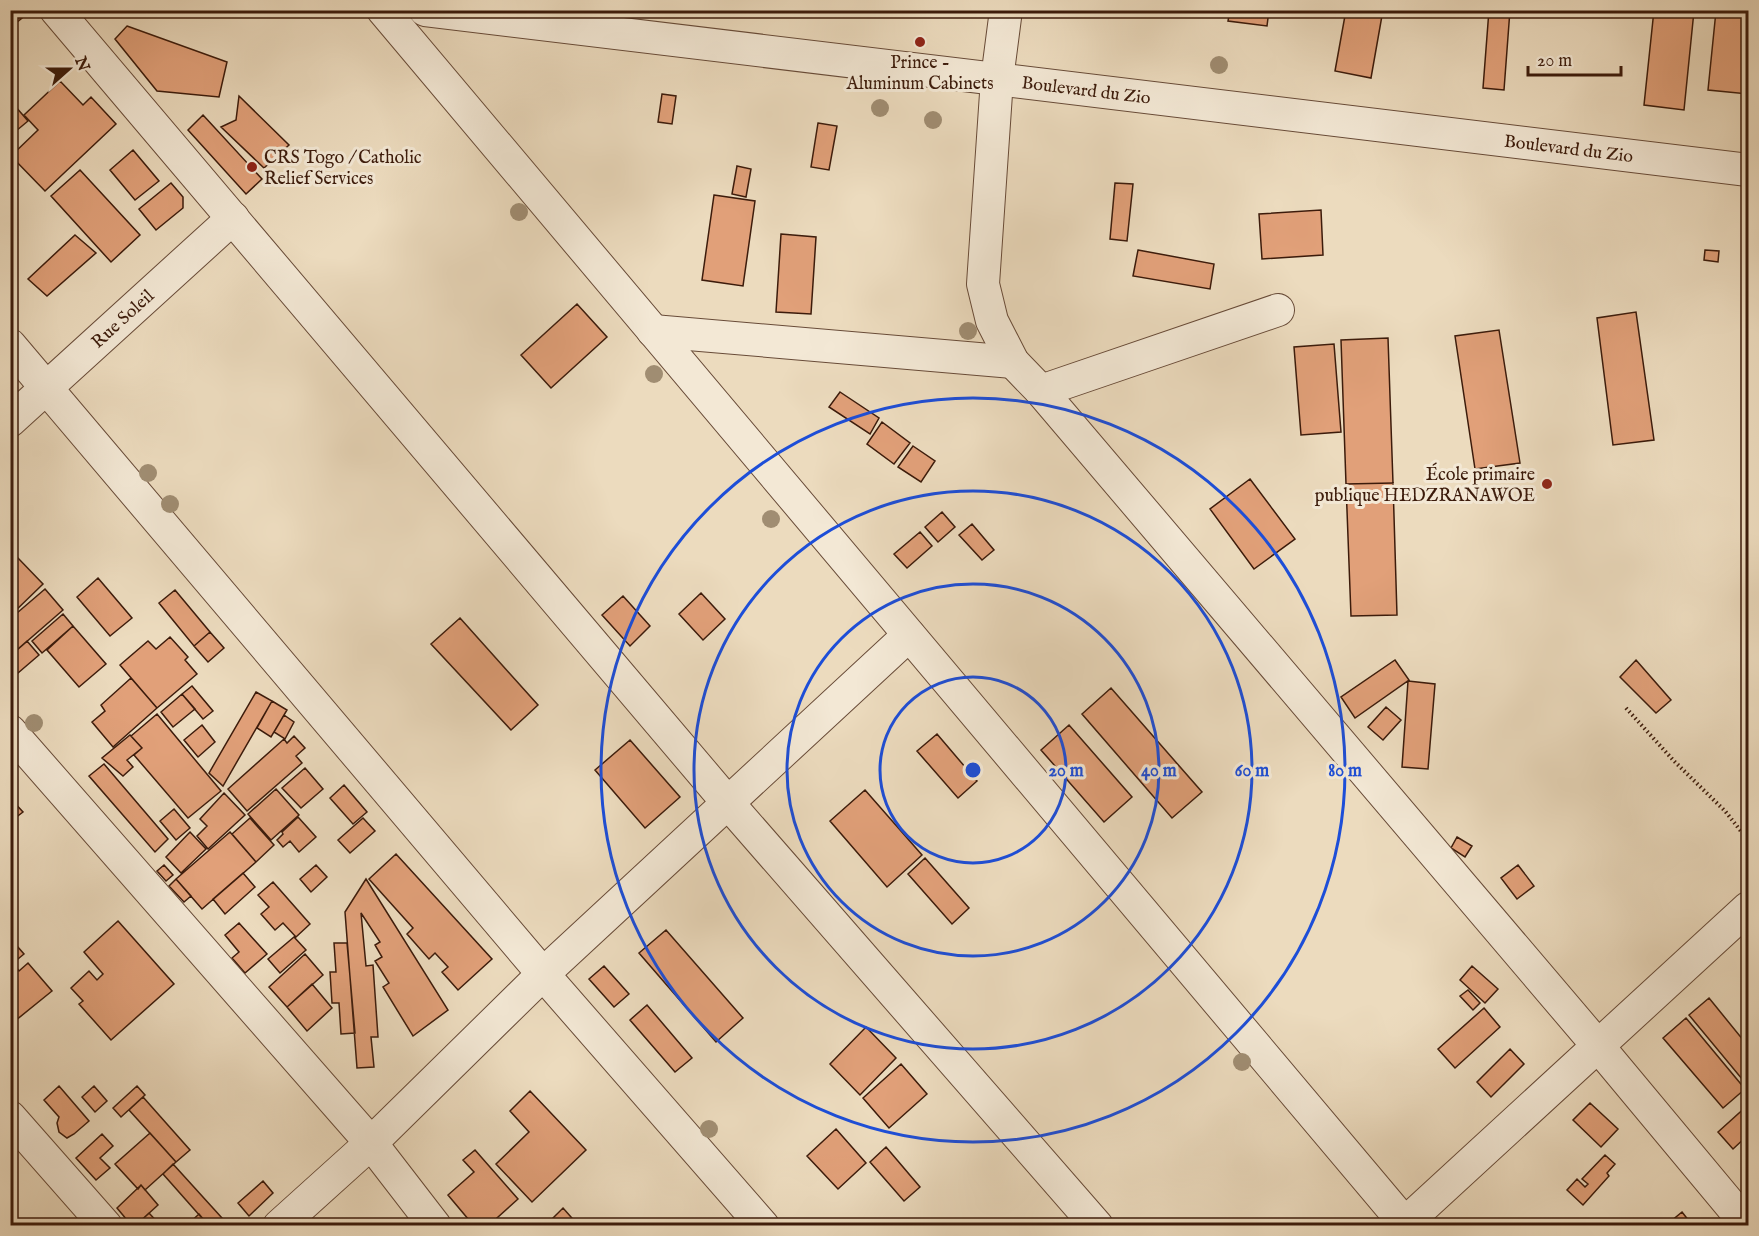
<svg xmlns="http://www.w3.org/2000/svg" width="1759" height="1236" font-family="'IM FELL English',serif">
  <rect width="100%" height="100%" fill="#ecdbbe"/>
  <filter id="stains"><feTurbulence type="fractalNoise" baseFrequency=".00333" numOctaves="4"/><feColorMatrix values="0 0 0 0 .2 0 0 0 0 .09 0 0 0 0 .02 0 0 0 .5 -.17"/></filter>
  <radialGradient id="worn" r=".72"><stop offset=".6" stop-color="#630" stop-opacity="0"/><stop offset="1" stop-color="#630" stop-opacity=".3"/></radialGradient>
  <path fill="#e1a079" stroke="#3c1b0b" stroke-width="1.5" d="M 1230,10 L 1269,10 L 1267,26 L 1228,21 Z
    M 1346,10 L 1383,10 L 1371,78 L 1335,71 Z
    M 1489,10 L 1510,10 L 1504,90 L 1483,88 Z
    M 1654,10 L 1694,11 L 1684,110 L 1644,105 Z
    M 1716,11 L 1748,14 L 1748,94 L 1708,90 Z
    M 10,17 L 22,18 L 10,28 Z
    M 127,26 L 227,62 L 219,97 L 157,91 L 115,39 Z
    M 60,81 L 83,105 L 91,97 L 116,124 L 45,191 L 11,156 L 38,130 L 24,115 Z
    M 662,94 L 676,96 L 672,124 L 658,122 Z
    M 239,96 L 289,145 L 264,168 L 221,127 L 236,120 Z
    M 15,106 L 28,121 L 10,136 L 10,110 Z
    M 203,115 L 262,179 L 246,194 L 188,130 Z
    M 818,123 L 837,126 L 829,170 L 811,167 Z
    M 133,150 L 159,181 L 135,200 L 110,170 Z
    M 737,166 L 751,169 L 746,197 L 732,194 Z
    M 80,170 L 140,235 L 111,262 L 51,196 Z
    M 171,183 L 183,197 L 183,208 L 156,230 L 139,209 Z
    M 1115,183 L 1133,184 L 1127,241 L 1110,239 Z
    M 714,195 L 755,201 L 743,286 L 702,280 Z
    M 1321,210 L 1323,255 L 1262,259 L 1259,214 Z
    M 781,234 L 816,237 L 811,314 L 776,312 Z
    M 75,235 L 96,253 L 47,296 L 28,279 Z
    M 1138,250 L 1214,264 L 1210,289 L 1133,276 Z
    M 1705,250 L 1719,251 L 1718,262 L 1704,260 Z
    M 577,304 L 607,337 L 551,388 L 521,355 Z
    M 1636,312 L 1654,440 L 1613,445 L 1597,318 Z
    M 1499,330 L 1520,463 L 1475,469 L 1455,336 Z
    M 1388,338 L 1393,483 L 1346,484 L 1341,340 Z
    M 1334,344 L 1341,432 L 1301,435 L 1294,347 Z
    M 840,392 L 879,418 L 870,434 L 829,407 Z
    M 882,422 L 910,443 L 894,464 L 867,444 Z
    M 913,446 L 935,461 L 921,482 L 898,467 Z
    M 1250,479 L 1295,539 L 1254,569 L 1210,509 Z
    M 1393,483 L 1397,615 L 1351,616 L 1346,484 Z
    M 942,512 L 955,527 L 938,542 L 925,527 Z
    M 972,524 L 994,550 L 982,560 L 959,535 Z
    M 920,532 L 932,546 L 907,568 L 894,554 Z
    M 17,557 L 43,584 L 11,615 L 10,564 Z
    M 98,578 L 132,618 L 110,636 L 77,597 Z
    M 45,589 L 63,610 L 10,656 L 10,619 Z
    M 175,590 L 210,632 L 194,646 L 159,603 Z
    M 701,593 L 725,619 L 703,640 L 679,614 Z
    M 623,596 L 650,626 L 630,646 L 602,615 Z
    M 63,614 L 73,626 L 42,653 L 32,641 Z
    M 460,618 L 538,705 L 511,730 L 431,644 Z
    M 73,626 L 106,664 L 79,687 L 47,650 Z
    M 210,632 L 224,648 L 208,662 L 194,646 Z
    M 170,637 L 188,657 L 185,660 L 197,674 L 157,708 L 120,665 L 148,641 L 156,649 Z
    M 27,641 L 39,655 L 18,673 L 10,664 L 10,656 Z
    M 1395,660 L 1409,680 L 1355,718 L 1341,697 Z
    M 1636,660 L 1671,700 L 1656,713 L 1620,677 Z
    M 131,678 L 157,708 L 113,747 L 92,722 L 105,711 L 101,705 Z
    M 1408,681 L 1435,684 L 1428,769 L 1402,767 Z
    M 192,686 L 213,711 L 203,719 L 182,694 Z
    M 1111,688 L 1202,792 L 1172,818 L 1082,714 Z
    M 256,692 L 272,701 L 223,786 L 209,773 Z
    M 182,694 L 195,709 L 173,727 L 161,712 Z
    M 272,701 L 287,710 L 271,737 L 257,728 Z
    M 1386,707 L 1401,720 L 1383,740 L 1368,727 Z
    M 157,714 L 221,791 L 188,818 L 134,755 L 142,748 L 131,736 Z
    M 284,715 L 294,722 L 285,739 L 274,732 Z
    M 202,725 L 215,742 L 198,757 L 184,740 Z
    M 1069,725 L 1132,797 L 1104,822 L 1041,750 Z
    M 937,734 L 977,781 L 958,798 L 917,751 Z
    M 130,735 L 142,748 L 127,760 L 133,767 L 123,776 L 102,758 Z
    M 294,736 L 305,748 L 296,756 L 302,763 L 247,811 L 228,789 L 284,739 L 287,743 Z
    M 630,740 L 680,797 L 645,828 L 595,770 Z
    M 104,764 L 168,839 L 155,852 L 89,776 Z
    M 305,768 L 323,789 L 301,808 L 282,788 Z
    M 344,785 L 367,812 L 353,824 L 330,798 Z
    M 276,789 L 299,815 L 271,840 L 248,814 Z
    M 865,790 L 922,855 L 887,887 L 830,821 Z
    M 224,793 L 245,815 L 208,849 L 197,836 L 207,826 L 200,819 Z
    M 10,798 L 23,812 L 10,822 Z
    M 174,809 L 190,828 L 176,840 L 160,821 Z
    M 298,817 L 316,837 L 299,852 L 290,841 L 283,847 L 277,840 L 283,834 L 282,832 Z
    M 250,818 L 274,845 L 256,862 L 232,834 Z
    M 363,818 L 375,831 L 350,853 L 338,840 Z
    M 190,832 L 206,849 L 181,873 L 166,857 Z
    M 230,832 L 256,862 L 202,909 L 176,879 Z
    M 1457,837 L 1472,846 L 1465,857 L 1451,848 Z
    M 396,854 L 492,959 L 458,990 L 442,972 L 448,967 L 435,953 L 429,959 L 407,934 L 413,928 L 369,879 Z
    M 925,858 L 969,908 L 952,924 L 908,874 Z
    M 164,865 L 173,875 L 166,881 L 157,871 Z
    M 316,865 L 327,877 L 311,892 L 300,879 Z
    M 1518,865 L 1534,886 L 1517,899 L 1501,878 Z
    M 243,873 L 255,887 L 225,914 L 213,899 Z
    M 176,879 L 191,896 L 184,902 L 169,886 Z
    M 366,879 L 448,1010 L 413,1036 L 383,987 L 389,983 L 375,961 L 382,957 L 375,945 L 380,942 L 361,913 L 366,966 L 373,965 L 378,1037 L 371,1037 L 374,1067 L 357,1068 L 345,912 Z
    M 273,882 L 310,924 L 296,937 L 283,923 L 275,930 L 261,914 L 269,907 L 258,895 Z
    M 118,921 L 174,984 L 111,1040 L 79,1004 L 83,1001 L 71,988 L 89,971 L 97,980 L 103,974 L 84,952 Z
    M 239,923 L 267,954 L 245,973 L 232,958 L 239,952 L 225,935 Z
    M 666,930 L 743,1018 L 716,1042 L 639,953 Z
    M 294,937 L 306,950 L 280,973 L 268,959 Z
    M 10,938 L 24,954 L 13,963 L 10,960 Z
    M 334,943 L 347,943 L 355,1033 L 341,1034 L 339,1003 L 332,1003 L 330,972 L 336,972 Z
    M 305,954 L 323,975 L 287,1007 L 269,987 Z
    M 13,963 L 19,971 L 28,963 L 52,991 L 10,1025 L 10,965 Z
    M 604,966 L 629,994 L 614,1007 L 589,979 Z
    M 1472,966 L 1498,989 L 1485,1003 L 1460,980 Z
    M 312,984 L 332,1008 L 307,1031 L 287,1007 Z
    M 1468,990 L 1480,1003 L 1473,1010 L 1460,996 Z
    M 1709,998 L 1748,1046 L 1747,1085 L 1689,1015 Z
    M 647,1005 L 692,1058 L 675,1072 L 630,1020 Z
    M 1484,1008 L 1500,1027 L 1455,1068 L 1438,1049 Z
    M 1686,1018 L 1745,1089 L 1723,1108 L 1663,1038 Z
    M 866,1027 L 896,1058 L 860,1095 L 830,1064 Z
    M 1510,1049 L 1524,1064 L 1491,1097 L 1477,1082 Z
    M 901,1064 L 927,1094 L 889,1128 L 863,1098 Z
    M 59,1086 L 89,1121 L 74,1134 L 67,1138 L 59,1132 L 57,1123 L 59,1117 L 44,1100 Z
    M 94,1086 L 107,1101 L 95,1112 L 82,1097 Z
    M 137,1086 L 145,1095 L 121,1117 L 113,1108 Z
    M 530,1091 L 586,1150 L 532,1202 L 496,1164 L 529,1132 L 510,1111 Z
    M 143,1097 L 190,1150 L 176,1162 L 129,1110 Z
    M 1590,1103 L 1618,1129 L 1601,1147 L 1573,1120 Z
    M 1748,1105 L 1748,1135 L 1733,1149 L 1718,1132 Z
    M 836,1129 L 866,1163 L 838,1189 L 807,1156 Z
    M 150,1133 L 176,1162 L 145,1190 L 141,1185 L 138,1189 L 115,1164 Z
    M 102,1134 L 113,1146 L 100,1158 L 110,1168 L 96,1180 L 76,1158 Z
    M 886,1147 L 920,1187 L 904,1201 L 870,1162 Z
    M 475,1150 L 518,1199 L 488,1226 L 474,1226 L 448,1195 L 474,1172 L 463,1160 Z
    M 1605,1155 L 1615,1164 L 1607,1173 L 1609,1176 L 1583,1205 L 1567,1190 L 1577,1179 L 1585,1187 L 1588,1184 L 1582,1179 Z
    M 173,1164 L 222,1218 L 214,1226 L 209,1226 L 163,1174 Z
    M 263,1181 L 273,1193 L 249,1216 L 238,1203 Z
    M 141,1185 L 158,1205 L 135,1226 L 132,1226 L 117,1208 Z
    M 563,1208 L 579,1226 L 545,1226 Z
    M 1682,1212 L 1693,1226 L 1665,1226 Z
    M 149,1213 L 161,1226 L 135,1226 Z
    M 199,1214 L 209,1226 L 186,1226 Z"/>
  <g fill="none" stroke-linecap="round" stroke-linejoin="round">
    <g stroke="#684b38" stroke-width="34">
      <g id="minor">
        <path d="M 56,10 L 728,803 L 1097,1226"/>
        <path d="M 383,10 L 1407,1226"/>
        <path id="s1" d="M 425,10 L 1748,170"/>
        <path d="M 1006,10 L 997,79 L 983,284 L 992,321 L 1013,362 L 1041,391 L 1598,1046 L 1748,1226"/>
        <path d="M 653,331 L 1013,362"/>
        <path d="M 10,345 L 543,974 L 763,1226"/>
        <path d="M 1041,391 L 1278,310"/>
        <path id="s2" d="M 10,421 L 233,218"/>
        <path d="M 10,731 L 371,1143 L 435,1226"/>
        <path d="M 10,1117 L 106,1226"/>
        <path d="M 279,1226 L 371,1143 L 543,974 L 909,635"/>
        <path d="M 1402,1226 L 1748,908"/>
      </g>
    </g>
    <path stroke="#3c1b0b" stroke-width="4" stroke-dasharray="1.5 3" stroke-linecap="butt" d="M 1626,708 L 1674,761 L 1725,811 L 1748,840"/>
    <use href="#minor" stroke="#f3e8d5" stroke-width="32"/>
  </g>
  <g fill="#a08d72">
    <circle cx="1219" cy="65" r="9"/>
    <circle cx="880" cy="108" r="9"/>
    <circle cx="933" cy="120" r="9"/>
    <circle cx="519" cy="212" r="9"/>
    <circle cx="968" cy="331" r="9"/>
    <circle cx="654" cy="374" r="9"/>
    <circle cx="148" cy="473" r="9"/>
    <circle cx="170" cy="504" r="9"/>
    <circle cx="771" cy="519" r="9"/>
    <circle cx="34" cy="723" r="9"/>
    <circle cx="1242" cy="1062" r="9"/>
    <circle cx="709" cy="1129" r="9"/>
  </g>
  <g fill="none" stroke="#1d4ed8" stroke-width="3">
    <circle cx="973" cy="770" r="93"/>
    <circle cx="973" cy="770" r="186"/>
    <circle cx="973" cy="770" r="279"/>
    <circle cx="973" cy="770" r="372"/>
  </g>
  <g fill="#8f2418" stroke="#f3e8d5" stroke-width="2">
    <circle cx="920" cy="42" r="6"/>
    <circle cx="252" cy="167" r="6"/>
    <circle cx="1547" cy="484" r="6"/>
  </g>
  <g text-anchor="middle" stroke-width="6" stroke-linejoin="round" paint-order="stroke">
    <g font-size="18" fill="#3c1b0b" stroke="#f3e8d5">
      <text x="920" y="68">Prince -<tspan x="920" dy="21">Aluminum Cabinets</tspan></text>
      <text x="264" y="163" text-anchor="start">CRS Togo / Catholic<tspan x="264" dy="21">Relief Services</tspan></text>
      <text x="1535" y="480" text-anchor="end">École primaire<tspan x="1535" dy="21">publique HEDZRANAWOE</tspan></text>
    </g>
    <g font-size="18" fill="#3c1b0b" stroke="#f3e8d5">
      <text dy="6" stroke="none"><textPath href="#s1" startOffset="666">Boulevard du Zio</textPath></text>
      <text dy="6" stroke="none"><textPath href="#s1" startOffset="1152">Boulevard du Zio</textPath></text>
      <text dy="6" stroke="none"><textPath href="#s2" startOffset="152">Rue Soleil</textPath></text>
    </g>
  </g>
  <circle cx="973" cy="770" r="9" fill="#1d4ed8" stroke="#f3e8d5" stroke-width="3"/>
  <g font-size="18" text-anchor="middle" font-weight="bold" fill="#1d4ed8" stroke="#f3e8d5" stroke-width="6" stroke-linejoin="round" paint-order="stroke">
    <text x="1066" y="776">20 m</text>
    <text x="1159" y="776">40 m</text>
    <text x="1252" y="776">60 m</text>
    <text x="1345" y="776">80 m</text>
  </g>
  <rect width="1759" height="1236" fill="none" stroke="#ecdbbe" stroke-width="36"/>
  <rect x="12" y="12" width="1735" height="1212" fill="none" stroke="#3c1b0b" stroke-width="3"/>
  <rect x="18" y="18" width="1723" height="1200" fill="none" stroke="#3c1b0b" stroke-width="1.5"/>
  <g transform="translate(69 69) rotate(69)" stroke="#f3e8d5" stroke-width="4.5" paint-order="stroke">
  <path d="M0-4.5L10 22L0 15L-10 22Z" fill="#3c1b0b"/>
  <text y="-9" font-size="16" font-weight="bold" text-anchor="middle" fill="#3c1b0b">N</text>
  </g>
  <path d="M1528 66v9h93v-9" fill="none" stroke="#3c1b0b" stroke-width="3"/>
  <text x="1537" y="66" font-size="18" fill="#3c1b0b" stroke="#f3e8d5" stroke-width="4.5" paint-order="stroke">20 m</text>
  <rect width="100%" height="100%" filter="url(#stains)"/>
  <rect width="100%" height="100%" fill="url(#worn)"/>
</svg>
